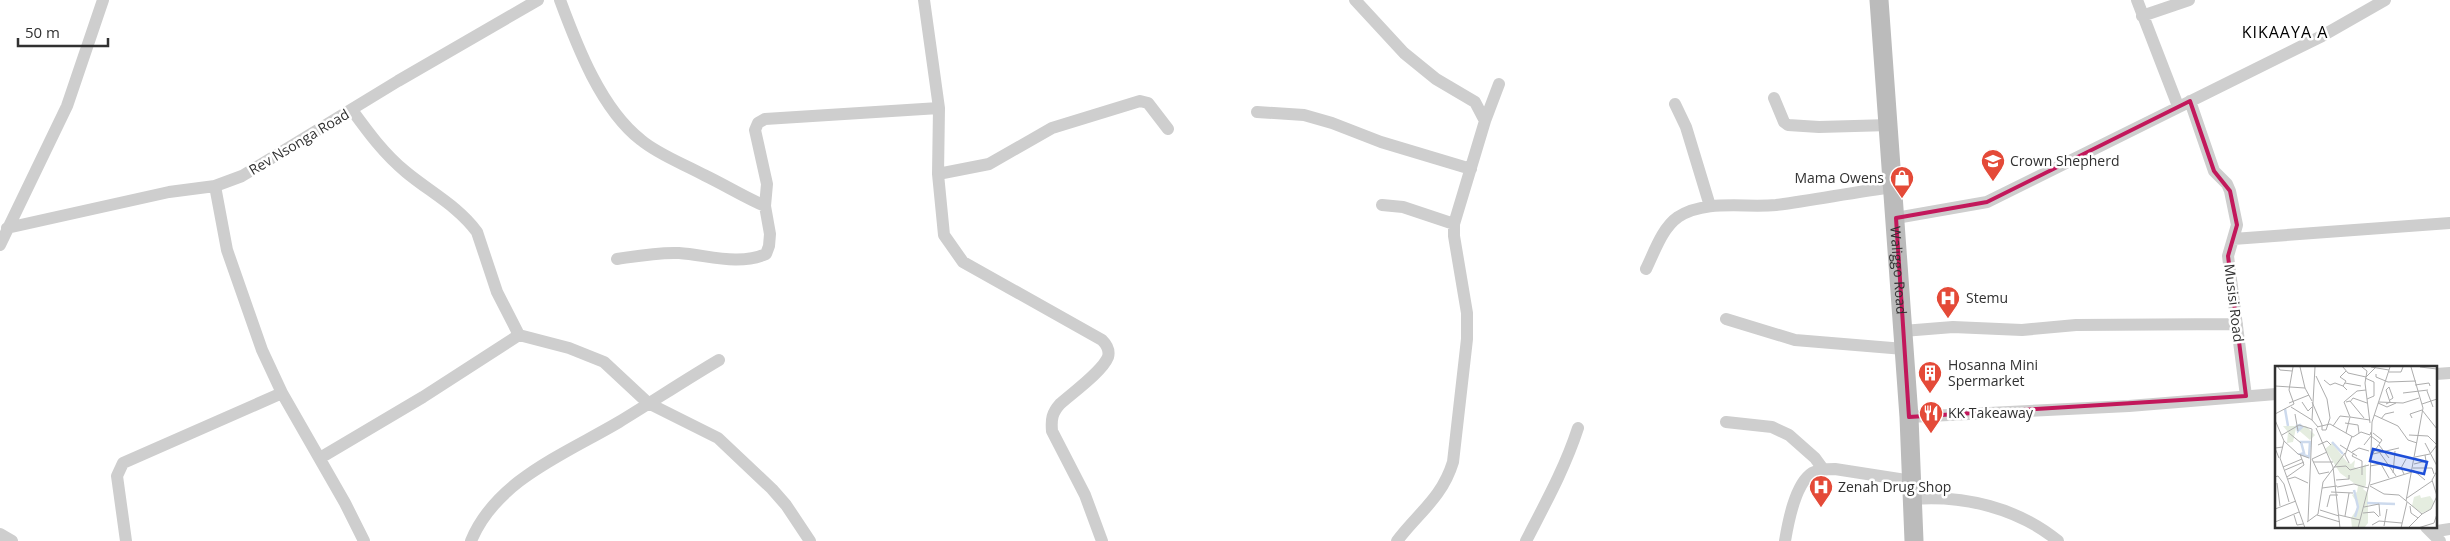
<svg xmlns="http://www.w3.org/2000/svg" width="2450" height="541" font-family="'Open Sans',sans-serif">
  <rect width="100%" height="100%" fill="#fff"/>
  <g fill="none" stroke-linecap="round" stroke-linejoin="round">
    <path stroke="#cecece" stroke-width="12" d="M 560,0 C 577,46 601,109 641,140 C 659,155 684,164 704,175 C 725,185 744,197 765,206
      M 924,0 L 939,108 L 938,174 L 944,235 L 963,262 L 1102,340 C 1107,345 1110,350 1108,357 C 1102,372 1072,393 1060,404 C 1052,413 1051,419 1052,431 L 1085,495 L 1102,541
      M 1355,0 L 1404,53 L 1436,79 L 1475,102 L 1485,121
      M 2137,0 L 2178,106
      M 2142,16 L 2189,0
      M 1774,98 L 1784,122 L 1788,125 L 1819,127 L 1890,125
      M 2190,101 L 2214,171 L 2227,184 L 2230,191 L 2237,225 L 2228,256 L 2246,396
      M 1675,104 L 1686,127 L 1710,206
      M 352,110 C 368,132 384,154 406,172 C 430,192 458,206 477,232 L 497,292 L 519,335
      M 1257,112 L 1304,115 L 1332,123 L 1381,142 L 1471,169
      M 938,174 L 989,164 L 1052,128 L 1140,101 L 1148,103 L 1168,129
      M 215,186 L 227,250 L 262,350 L 282,393 L 345,503 L 364,541
      M 1382,205 L 1403,207 L 1454,224
      M 1896,218 L 1987,202 L 2322,36 L 2385,0
      M 7,228 L 169,192 L 215,186 L 242,176 L 398,81 L 538,0
      M 2233,239 L 2450,223
      M 0,245 L 67,106 L 103,0
      M 617,259 C 637,256 658,252 679,253 C 708,255 738,266 766,254 L 769,246 L 770,234 L 765,206 L 767,184 L 755,130 L 758,123 L 765,119 L 939,108
      M 1646,269 C 1654,253 1662,228 1678,217 C 1706,199 1744,208 1776,205 C 1815,200 1854,192 1894,187
      M 1726,319 L 1795,340 L 1904,349
      M 1903,331 L 1953,327 L 2022,330 L 2076,325 L 2237,324
      M 2436,374 L 2450,373
      M 1909,417 L 2129,406 L 2276,394
      M 1726,422 L 1772,427 L 1789,435 L 1815,458 L 1823,469
      M 320,458 L 423,397 L 519,335 L 569,348 L 604,362 L 648,403 L 718,438 L 772,489 L 786,505 L 810,541
      M 1913,499 C 1964,495 2018,508 2058,541
      M 2426,527 L 2440,541
      M 2431,532 L 2450,529
      M 0,534 L 12,541
      M 126,541 L 117,476 L 123,463 L 282,393
      M 471,541 C 496,480 565,454 619,422 C 652,402 685,380 719,360
      M 1397,541 C 1418,513 1442,498 1453,462 L 1467,339 L 1467,313 L 1454,236 L 1454,224 L 1485,121 L 1499,84
      M 1526,541 C 1545,504 1565,468 1578,428
      M 1785,541 C 1788,523 1795,484 1812,473 C 1819,469 1828,469 1835,469 L 1912,481"/>
    <path stroke="#bbb" stroke-width="19" id="s1" d="M 1879,0 L 1909,417 L 1914,541"/>
  </g>
  <path fill="none" stroke="#c2185b" stroke-width="4" stroke-linejoin="round" d="M 2190,101 L 2214,171 L 2230,191 L 2237,225 L 2228,256 L 2246,396 L 1909,417 L 1896,218 L 1987,202 Z"/>
  <defs>
    <g id="school-pin" transform="scale(1.25)"><path d="M0 17L-7.5 6A9.5 9.5 0 1 1 7.5 6Z" fill="#e44a38" stroke="#fff"/><path d="M0-5L7-2L0 1L-7-2ZM-4 1L0 2.5L4 1V4Q0 6-4 4Z" fill="#fff"/></g>
    <g id="shop-pin" transform="scale(1.25)"><path d="M0 17L-7.5 6A9.5 9.5 0 1 1 7.5 6Z" fill="#e44a38" stroke="#fff"/><path d="M-5-2.5h2.3a2.7 3.5 0 0 1 5.4 0H5L5.5 6h-11ZM-1.5-2.5h3a1.5 2.3 0 0 0-3 0Z" fill="#fff"/></g>
    <g id="hospital-pin" transform="scale(1.25)"><path d="M0 17L-7.5 6A9.5 9.5 0 1 1 7.5 6Z" fill="#e44a38" stroke="#fff"/><path d="M-5-5h3v3.5h4V-5h3V5h-3V1.5h-4V5h-3Z" fill="#fff"/></g>
    <g id="building-pin" transform="scale(1.25)"><path d="M0 17L-7.5 6A9.5 9.5 0 1 1 7.5 6Z" fill="#e44a38" stroke="#fff"/><path d="M-4-6H4V6H1V3H-1V6H-4ZM-2.5-4.3h1.7v1.8h-1.7ZM.8-4.3h1.7v1.8H.8ZM-2.5-1h1.7V.8h-1.7ZM.8-1h1.7V.8H.8Z" fill="#fff"/></g>
    <g id="restaurant-pin" transform="scale(1.25)"><path d="M0 17L-7.5 6A9.5 9.5 0 1 1 7.5 6Z" fill="#e44a38" stroke="#fff"/><path d="M-5-6h1v4h1v-4h1v4h1v-4h1v5L-1.5 .5V6h-2V.5L-5-1ZM5-6V6H3V1.5H1.5Q1.5-4 5-6Z" fill="#fff"/></g>
  </defs>
  <g fill-rule="evenodd">
    <use href="#school-pin" x="1993" y="161"/>
    <use href="#shop-pin" x="1902" y="178"/>
    <use href="#hospital-pin" x="1948" y="298"/>
    <use href="#building-pin" x="1930" y="373"/>
    <use href="#restaurant-pin" x="1931" y="413"/>
    <use href="#hospital-pin" x="1821" y="487"/>
  </g>
  <g text-anchor="middle" stroke-width="5" stroke-linejoin="round" paint-order="stroke">
    <g font-size="14" fill="#313131" stroke="#fff">
      <text transform="translate(299 142) rotate(-31)" y="5">Rev Nsonga Road</text>
      <text dy="5" stroke="none"><textPath href="#s1" startOffset="271">Waliggo Road</textPath></text>
      <text transform="translate(2234 303) rotate(83)" y="5">Musisi Road</text>
    </g>
    <g font-size="14" fill="#313131" stroke="#fff" text-anchor="start">
      <text x="2010" y="166">Crown Shepherd</text>
      <text x="1884" y="183" text-anchor="end">Mama Owens</text>
      <text x="1966" y="303">Stemu</text>
      <text x="1948" y="370">Hosanna Mini<tspan x="1948" dy="16">Spermarket</tspan></text>
      <text x="1948" y="418">KK Takeaway</text>
      <text x="1838" y="492">Zenah Drug Shop</text>
    </g>
    <g font-size="16" letter-spacing="1" fill="#000" stroke="#fff">
      <text x="2285" y="38">KIKAAYA A</text>
    </g>
  </g>
  <g transform="translate(2275 366)">
    <rect width="162" height="162" fill="#fff"/>
    <path d="M 8,60 L 31,60 L 40,69 L 35,74 L 21,62 L 18,76 L 12,77 L 13,66 ZM 57,77 L 72,96 L 76,98 L 80,94 L 79,101 L 84,103 L 91,98 L 91,119 L 88,123 L 93,127 L 93,157 L 89,162 L 77,162 L 76,152 L 84,140 L 77,129 L 82,126 L 83,120 L 65,107 L 50,83 ZM 145,129 L 146,132 L 155,130 L 159,136 L 156,143 L 147,147 L 137,140 L 139,131 Z" fill="#e5ede0"/>
    <path fill="none" stroke="#cddaed" stroke-width="2.5" d="M 10,43 L 13,60M 25,59 L 27,61 L 23,65 L 22,60 ZM 26,76 L 35,76 L 34,91 L 26,88 L 29,87 ZM 57,76 L 68,88M 79,124 L 83,141 L 80,151M 92,137 L 120,138"/>
    <path fill="none" stroke="#adadad" stroke-width="1" d="M 3,1 L 5,4 L 17,5M 25,1 L 30,22 L 37,35M 40,1 L 37,54 L 43,61M 68,1 L 73,7 L 91,11 L 101,1M 87,1 L 92,5 L 90,17 L 95,57M 96,1 L 114,4M 145,1 L 162,3M 71,5 L 65,11 L 71,15 L 68,20 L 72,24M 114,6 L 126,6 L 128,1M 101,8 L 101,11 L 113,16 L 141,15M 41,10 L 52,33 L 55,52 L 53,58M 90,12 L 99,16 L 99,30 L 92,33M 49,14 L 55,19 L 60,17 L 68,20M 70,17 L 86,20M 140,19 L 154,17 L 155,20M 0,20 L 30,22M 152,25 L 158,41M 128,27 L 153,24M 27,36 L 33,45 L 37,41M 37,36 L 47,59M 71,36 L 75,35 L 89,52M 75,36 L 78,32 L 92,37M 104,36 L 128,37 L 144,32M 14,37 L 34,29M 103,37 L 112,41 L 121,37M 111,38 L 115,36 L 111,24 L 114,21 L 118,32 L 115,34M 147,38 L 162,33M 16,41 L 37,54M 147,44 L 162,63M 0,48 L 19,38 L 14,24 L 18,1M 20,48 L 23,65M 99,49 L 123,60 L 133,74 L 142,77M 75,51 L 95,54M 137,52 L 135,48 L 147,44M 106,53 L 110,48 L 119,46M 0,54 L 9,75 L 5,92 L 30,162M 70,57 L 83,59 L 84,67M 47,59 L 47,64 L 51,64 L 53,58M 58,60 L 65,50 L 74,51M 42,61 L 55,58 L 78,71 L 86,66 L 95,69 L 96,66M 41,62 L 58,101 L 65,162M 14,67 L 26,77M 71,67 L 75,51 L 69,36 L 82,25 L 91,24M 7,69 L 24,59 L 37,63M 134,69 L 153,70 L 162,79M 9,75 L 23,88 L 34,92M 150,77 L 162,100M 43,79 L 52,75 L 56,79M 65,79 L 82,90M 89,79 L 96,70 L 105,77M 104,79 L 114,92M 77,86 L 84,82 L 94,85M 79,87 L 77,90 L 87,95 L 87,109M 105,87 L 121,110M 98,88 L 124,82M 96,90 L 107,74 L 98,67M 140,91 L 155,88 L 162,79M 4,92 L 0,82 L 8,81M 37,93 L 44,108 L 54,106M 37,93 L 52,86M 38,96 L 58,96M 74,97 L 70,89 L 77,70M 139,98 L 151,95 L 150,89M 95,100 L 106,98 L 114,112M 8,101 L 27,93M 59,101 L 71,100 L 75,104 L 94,99M 138,102 L 157,102 L 159,108M 10,104 L 29,96M 138,104 L 150,114M 118,107 L 120,85M 129,108 L 126,102 L 131,93M 0,111 L 3,110 L 9,118 L 14,136M 12,111 L 29,99 L 25,88M 13,113 L 20,111 L 33,117M 61,114 L 74,113 L 74,109M 2,117 L 5,140M 95,119 L 137,106M 95,120 L 109,128 L 124,129 L 147,148 L 156,143 L 162,130M 62,121 L 79,118 L 93,122M 47,122 L 62,120M 56,126 L 78,127M 162,130 L 157,114 L 162,105M 132,132 L 157,115M 131,135 L 148,42 L 136,1M 135,140 L 136,147 L 143,152M 52,141 L 55,129 L 63,129M 89,141 L 104,138 L 105,150M 0,143 L 21,135M 45,144 L 64,150M 88,147 L 99,146 L 104,151M 19,149 L 22,159 L 28,158M 42,149 L 65,156M 64,149 L 85,154M 70,150 L 74,127M 33,155 L 37,63M 0,156 L 24,146M 32,156 L 43,148 L 48,116 L 70,87M 97,159 L 104,155 L 127,157M 109,160 L 112,143M 83,162 L 95,115 L 97,56 L 115,1M 126,162 L 132,136M 133,162 L 147,148M 143,162 L 159,157 L 162,148"/>
    <path fill="#1d4ed8" fill-opacity="0.15" stroke="#1d4ed8" stroke-width="2.5" d="M 98,83 L 152,96 L 149,108 L 95,95 Z"/>
    <rect width="162" height="162" fill="none" stroke="#313131" stroke-width="2.5"/>
  </g>
  <path d="M18 38v8h90v-8" fill="none" stroke="#313131" stroke-width="2.5"/>
  <text x="25" y="38" font-size="15" fill="#313131" stroke="#ffffff" stroke-width="4" paint-order="stroke">50 m</text>
</svg>
